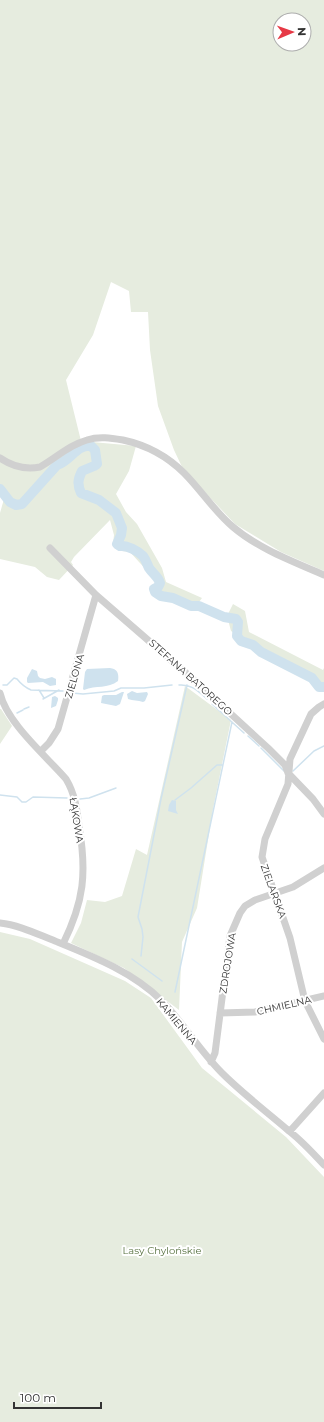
<svg xmlns="http://www.w3.org/2000/svg" width="324" height="1422" font-family="Montserrat,sans-serif">
  <rect width="100%" height="100%" fill="#fff"/>
  <path fill="#e6ecdf" fill-rule="evenodd" d="M 0,0 L 324,0 L 324,571 L 281,552 L 235,524 L 183,469 L 174,450 L 158,406 L 150,350 L 148,312 L 131,312 L 129,291 L 111,282 L 93,335 L 66,380 L 81,441 L 136,446 L 129,471 L 116,494 L 126,512 L 137,524 L 162,568 L 166,582 L 202,598 L 199,602 L 180,603 L 158,592 L 154,578 L 139,562 L 130,552 L 122,551 L 113,544 L 114,535 L 110,520 L 74,557 L 71,562 L 73,565 L 59,580 L 47,577 L 35,567 L 0,559 L 0,513 L 4,499 L 0,496 ZM 280,20 L 304,20 L 304,44 L 280,44 Z
    M 233,604 L 245,611 L 249,632 L 323,670 L 324,668 L 324,691 L 231,631 L 227,616 Z
    M 185,686 L 231,720 L 213,809 L 197,908 L 182,942 L 179,1010 L 124,968 L 71,943 L 81,923 L 87,900 L 105,902 L 122,896 L 136,849 L 147,855 Z
    M 0,709 L 1,709 L 12,726 L 0,744 Z
    M 0,932 L 30,939 L 125,981 L 151,998 L 202,1068 L 286,1137 L 324,1177 L 324,1422 L 0,1422 Z"/>
  <path fill="#cfe2ee" d="M 110,668 C 118,669 119,674 118,681 C 108,689 96,685 84,690 L 83,689 L 85,672 L 87,669 Z
    M 32,669 L 37,671 L 38,676 L 40,678 L 45,679 L 52,677 L 56,679 L 56,685 L 50,686 L 43,682 L 28,683 L 27,682 L 27,678 Z
    M 132,691 L 137,693 L 147,692 L 148,694 L 145,701 L 143,702 C 138,700 133,701 128,699 L 127,694 Z
    M 122,692 L 124,692 L 120,704 L 116,706 L 101,703 L 102,696 L 104,695 L 116,695 Z
    M 55,696 L 58,698 L 58,700 L 56,706 L 51,708 L 52,697 Z
    M 172,800 L 176,801 L 176,810 L 178,814 L 168,811 L 169,805 Z"/>
  <g fill="none" stroke-linecap="round" stroke-linejoin="round">
    <path stroke="#cfe2ee" stroke-width="1.5" d="M 3,685 L 7,685 L 14,678 L 17,679 C 21,684 24,687 31,690 L 63,691
      M 179,685 C 192,684 198,691 207,699
      M 39,690 L 44,698
      M 72,693 L 83,694 L 114,691 L 121,688 L 144,688 L 172,685
      M 43,699 L 59,690
      M 212,704 L 244,733
      M 24,709 L 29,707
      M 17,713 L 23,710
      M 248,736 L 259,746
      M 261,748 L 284,771
      M 293,771 L 314,751 L 324,746
      M 0,795 L 17,797 L 22,802 L 26,802 L 33,797 L 67,798
      M 80,799 L 89,798 L 116,788
      M 175,800 L 191,788 L 217,765 L 222,765
      M 141,956 L 143,937 L 142,929 L 138,917 L 161,799 L 187,685
      M 132,959 L 162,981
      M 175,992 L 232,722"/>
    <path stroke="#cfe2ee" stroke-width="10" d="M 0,489 L 10,502 L 16,505 L 22,504 L 57,465 C 70,461 77,444 91,446 L 95,450 L 97,464 L 94,466 L 82,471 C 78,479 77,484 81,493 L 99,500 L 116,513 L 122,528 L 121,535 L 117,544 L 120,546 C 127,545 138,551 143,556 C 146,560 147,564 149,568 C 153,574 158,576 160,583 L 158,587 L 154,589 L 155,592 L 161,596 L 173,598 L 191,606 L 199,606 L 224,617 L 236,619 L 238,622 L 237,636 L 241,641 L 253,645 L 261,652 L 312,678 L 319,687 L 324,687"/>
    <path stroke="#d0d0d0" stroke-width="7" d="M 0,458 C 13,467 25,470 40,467 C 56,458 69,445 87,440 C 99,436 111,438 123,440 C 146,445 167,456 184,473 C 201,490 214,511 233,527 C 259,549 292,561 324,575
      M 50,548 L 96,595 L 194,680 L 268,748 L 285,765 L 288,773 L 313,799 L 324,814
      M 0,693 C 7,723 45,755 66,779 C 75,794 77,809 79,826 C 87,873 84,901 63,944
      M 324,704 L 319,707 L 311,714 L 290,759 L 288,784 L 265,839 L 262,857 L 290,938 L 305,1001 L 324,1039
      M 41,751 L 49,743 L 58,729 L 96,595
      M 0,923 C 19,925 37,934 55,941 C 92,956 133,972 162,1001 C 184,1024 200,1051 222,1073 C 243,1094 267,1112 289,1131 C 302,1141 313,1153 324,1165
      M 220,1013 L 255,1012 L 324,996
      M 211,1062 L 215,1053 L 230,936 L 240,913 L 245,906 L 255,900 L 293,887 L 324,868
      M 290,1131 L 324,1093"/>
  </g>
  <g text-anchor="middle" stroke-width="4" stroke-linejoin="round" paint-order="stroke">
    <g font-size="10" fill="#333" stroke="#fff">
      <text transform="translate(74 676) rotate(-74)" y="4">ZIELONA</text>
      <text transform="translate(191 677) rotate(42)" y="4">STEFANA BATOREGO</text>
      <text transform="translate(77 820) rotate(81)" y="4">ŁĄKOWA</text>
      <text transform="translate(274 891) rotate(70)" y="4">ZIELARSKA</text>
      <text transform="translate(227 963) rotate(-81)" y="4">ZDROJOWA</text>
      <text transform="translate(284 1005) rotate(-13)" y="4">CHMIELNA</text>
      <text transform="translate(177 1021) rotate(50)" y="4">KAMIENNA</text>
    </g>
    <g font-size="10" fill="#56703f" stroke="#fff">
      <text x="162" y="1254">Lasy Chylońskie</text>
    </g>
  </g>
  <g transform="translate(292 32) rotate(88)"><circle r="19" fill="#ffffff" stroke="#adadad"/>
  <path d="M0-3L7 15L0 10L-7 15Z" fill="#e63946"/>
  <text y="-6" font-size="11" font-weight="bold" text-anchor="middle" fill="#333333">N</text>
  </g>
  <path d="M14 1402v6h87v-6" fill="none" stroke="#333333" stroke-width="2"/>
  <text x="20" y="1402" font-size="12" fill="#333333" stroke="#ffffff" stroke-width="3" paint-order="stroke">100 m</text>
</svg>
